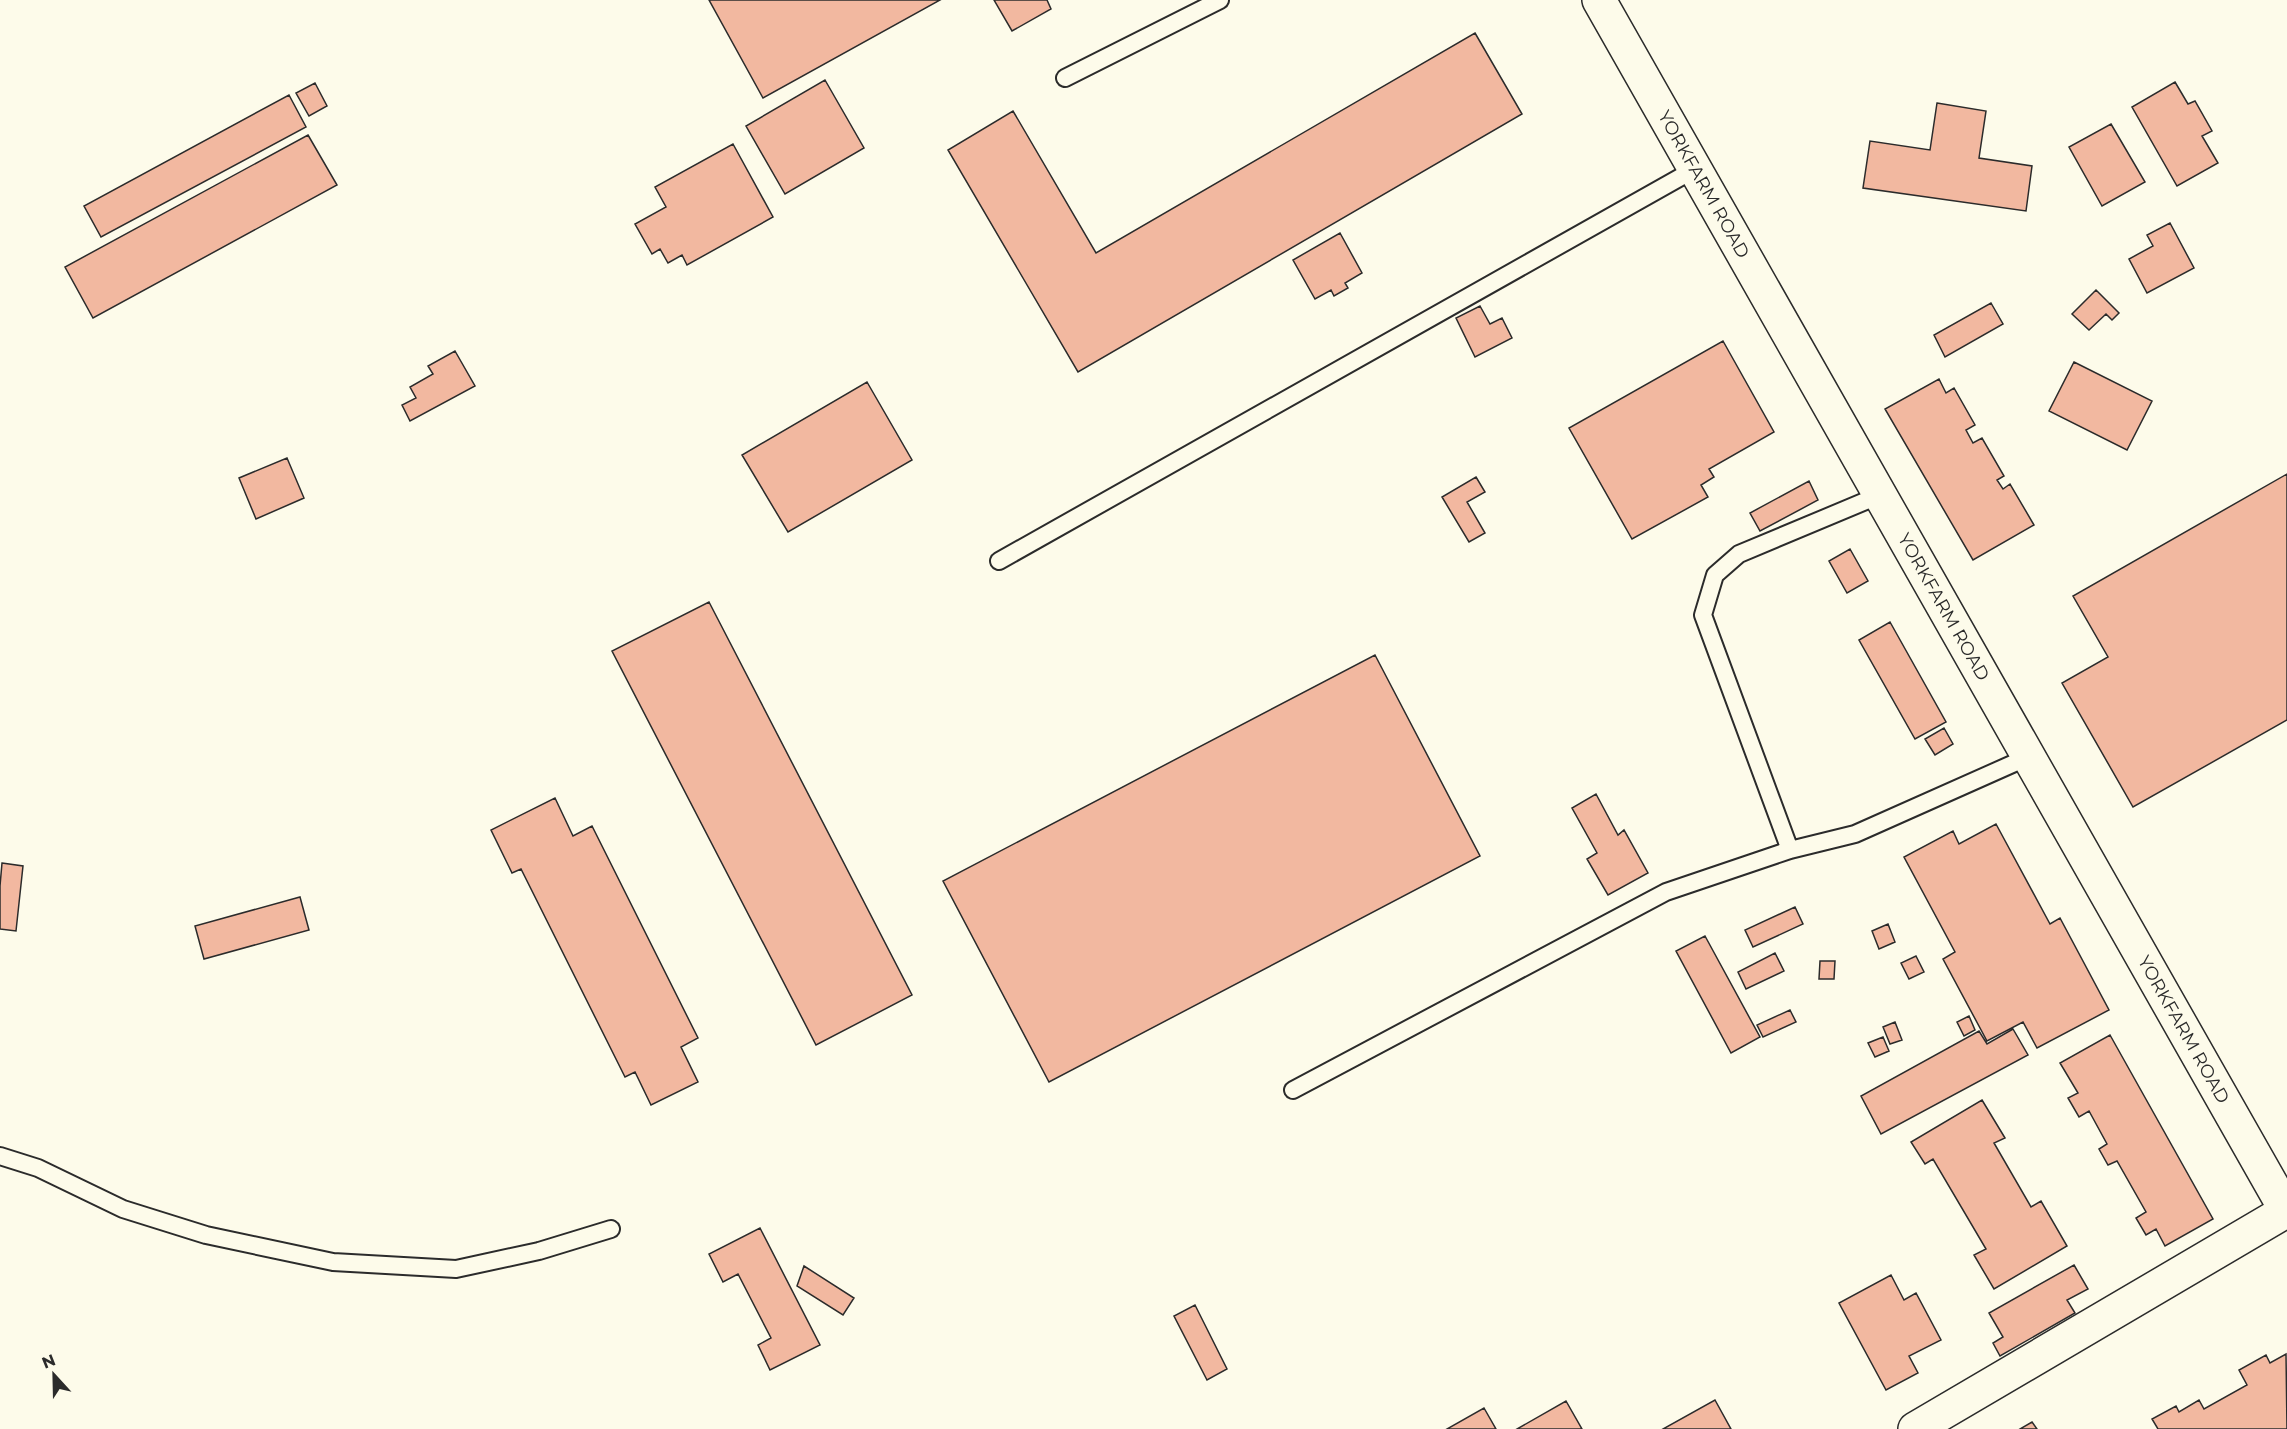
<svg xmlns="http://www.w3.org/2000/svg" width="2287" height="1429" font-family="Montserrat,sans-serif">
  <rect width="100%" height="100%" fill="#fdfbea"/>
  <path fill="#f2b8a0" stroke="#2b2b2b" stroke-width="1.5" d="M 709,0 L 940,0 L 763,98 Z
    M 994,0 L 1047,0 L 1051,9 L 1012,31 Z
    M 1475,33 L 1522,114 L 1078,372 L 948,150 L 1013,111 L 1096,253 Z
    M 825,80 L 864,148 L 785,194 L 746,126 Z
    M 2175,82 L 2188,104 L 2195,101 L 2212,131 L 2202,136 L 2218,163 L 2177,186 L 2132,107 Z
    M 315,83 L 327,106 L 309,116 L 296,93 Z
    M 289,95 L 306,127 L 101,237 L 84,206 Z
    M 1937,103 L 1986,111 L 1979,158 L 2032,166 L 2026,211 L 1863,188 L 1870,141 L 1930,150 Z
    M 2111,124 L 2145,182 L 2102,206 L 2069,147 Z
    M 308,135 L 337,185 L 93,318 L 65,267 Z
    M 733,144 L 773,217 L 687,265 L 682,255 L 668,263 L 660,249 L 652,254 L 635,224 L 666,207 L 655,187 Z
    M 2170,223 L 2194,268 L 2147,293 L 2129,259 L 2153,246 L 2147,235 Z
    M 1340,233 L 1362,273 L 1345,283 L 1348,288 L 1334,296 L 1331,290 L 1315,299 L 1293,260 Z
    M 2096,290 L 2119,313 L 2112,320 L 2106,314 L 2089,330 L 2072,314 Z
    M 1991,303 L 2003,324 L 1945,357 L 1934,335 Z
    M 1480,306 L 1490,324 L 1502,318 L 1512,338 L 1475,357 L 1456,318 Z
    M 1723,341 L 1774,432 L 1709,469 L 1714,477 L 1701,485 L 1708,497 L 1632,539 L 1569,428 Z
    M 455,351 L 475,386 L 410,421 L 402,405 L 416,398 L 410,387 L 433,374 L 428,366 Z
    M 2074,362 L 2152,401 L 2127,450 L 2049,411 Z
    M 1939,379 L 1946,393 L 1954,388 L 1975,425 L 1966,430 L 1973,443 L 1982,438 L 2004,476 L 1997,480 L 2003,489 L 2010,484 L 2034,525 L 1973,560 L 1885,409 Z
    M 867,382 L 912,460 L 788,532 L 742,455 Z
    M 287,458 L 304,498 L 256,519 L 239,478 Z
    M 2287,474 L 2287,720 L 2133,807 L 2062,683 L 2108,657 L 2073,596 Z
    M 1476,477 L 1485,492 L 1467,502 L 1485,533 L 1469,542 L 1442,497 Z
    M 1809,481 L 1818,500 L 1760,531 L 1750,513 Z
    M 1850,549 L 1868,581 L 1847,593 L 1829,561 Z
    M 709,602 L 912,995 L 816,1045 L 612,651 Z
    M 1890,622 L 1946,722 L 1915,739 L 1859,640 Z
    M 1375,655 L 1480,856 L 1049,1082 L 943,881 Z
    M 1944,728 L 1953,744 L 1935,755 L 1925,739 Z
    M 1596,794 L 1618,835 L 1624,830 L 1648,873 L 1608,895 L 1587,859 L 1597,853 L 1572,808 Z
    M 555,798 L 573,836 L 592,826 L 698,1038 L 681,1047 L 698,1082 L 651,1105 L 635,1072 L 625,1077 L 521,869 L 512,873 L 491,830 Z
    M 1996,824 L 2050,924 L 2060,918 L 2109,1010 L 2037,1048 L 2023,1022 L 1987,1041 L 1943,959 L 1955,952 L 1904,857 L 1953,831 L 1959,844 Z
    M 2,863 L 23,866 L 16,931 L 0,929 L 0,886 Z
    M 300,897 L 309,930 L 204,959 L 195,926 Z
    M 1795,907 L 1803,924 L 1753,947 L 1745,930 Z
    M 1888,924 L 1895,942 L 1879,949 L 1872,931 Z
    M 1705,936 L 1760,1037 L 1731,1053 L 1676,951 Z
    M 1775,953 L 1784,971 L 1746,989 L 1738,972 Z
    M 1916,956 L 1924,972 L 1909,979 L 1901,963 Z
    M 1820,961 L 1835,961 L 1834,979 L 1819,979 Z
    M 1790,1010 L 1796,1022 L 1763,1037 L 1757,1025 Z
    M 1969,1016 L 1975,1030 L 1964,1036 L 1957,1022 Z
    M 1895,1022 L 1902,1040 L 1890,1044 L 1883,1027 Z
    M 2013,1029 L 2028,1055 L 1881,1134 L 1861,1096 L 1979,1031 L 1987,1044 Z
    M 2110,1035 L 2213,1219 L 2165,1246 L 2156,1229 L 2146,1235 L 2136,1218 L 2146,1212 L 2117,1161 L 2108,1165 L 2099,1149 L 2107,1144 L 2089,1111 L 2079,1117 L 2068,1098 L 2078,1093 L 2060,1063 Z
    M 1883,1037 L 1889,1051 L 1875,1057 L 1868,1043 Z
    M 1982,1100 L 2005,1138 L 1994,1143 L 2031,1207 L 2041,1201 L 2067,1246 L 1994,1289 L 1974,1255 L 1986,1249 L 1933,1159 L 1925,1164 L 1911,1142 Z
    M 760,1228 L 820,1345 L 770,1370 L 758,1345 L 771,1338 L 738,1274 L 723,1282 L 709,1254 Z
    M 2074,1265 L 2088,1289 L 2067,1300 L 2075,1313 L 2000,1356 L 1993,1343 L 2003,1337 L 1989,1313 Z
    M 804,1266 L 854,1298 L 843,1315 L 797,1286 Z
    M 1891,1275 L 1904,1300 L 1916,1293 L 1941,1340 L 1909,1356 L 1918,1373 L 1886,1390 L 1839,1303 Z
    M 1195,1305 L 1227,1369 L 1207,1380 L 1174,1316 Z
    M 2286,1354 L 2287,1429 L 2158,1429 L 2152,1419 L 2176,1406 L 2179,1412 L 2199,1400 L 2204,1409 L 2247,1385 L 2239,1370 L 2266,1355 L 2270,1363 Z
    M 1715,1400 L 1731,1429 L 1663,1429 Z
    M 1566,1401 L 1582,1429 L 1517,1429 Z
    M 1484,1408 L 1496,1429 L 1447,1429 Z
    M 2032,1422 L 2037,1429 L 2020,1429 Z"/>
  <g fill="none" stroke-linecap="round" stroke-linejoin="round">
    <g stroke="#2b2b2b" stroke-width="20">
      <path id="lane" d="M 1065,78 L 1220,0
        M 999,561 L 1695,169
        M 1790,850 L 1703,615 L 1715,575 L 1739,554 L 1880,495
        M 1293,1090 L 1666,892 L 1790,850 L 1855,834 L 2028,757
        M 0,1156 L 38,1168 L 123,1209 L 206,1235 L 333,1262 L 456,1269 L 539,1251 L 611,1229"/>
    </g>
    <g stroke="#2b2b2b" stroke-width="36">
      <g id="street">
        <path id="s1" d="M 1599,0 L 2287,1212"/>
        <path d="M 1915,1429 L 2286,1211"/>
      </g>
    </g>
    <use href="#lane" stroke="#fdfbea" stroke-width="16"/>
    <use href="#street" stroke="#fdfbea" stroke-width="33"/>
  </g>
  <g text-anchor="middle" stroke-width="4.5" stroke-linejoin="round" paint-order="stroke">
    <g font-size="18" fill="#2b2b2b" stroke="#fdfbea">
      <text dy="6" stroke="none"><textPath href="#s1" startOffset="212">YORKFARM ROAD</textPath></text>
      <text dy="6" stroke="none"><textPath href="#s1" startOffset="698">YORKFARM ROAD</textPath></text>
      <text dy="6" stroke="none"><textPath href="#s1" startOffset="1184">YORKFARM ROAD</textPath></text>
    </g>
  </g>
  <g transform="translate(54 1375) rotate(338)" stroke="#fdfbea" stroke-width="4.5" paint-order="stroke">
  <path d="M0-4.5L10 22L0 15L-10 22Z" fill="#2b2b2b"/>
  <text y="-9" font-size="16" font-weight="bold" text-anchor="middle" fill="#2b2b2b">N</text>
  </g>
</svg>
